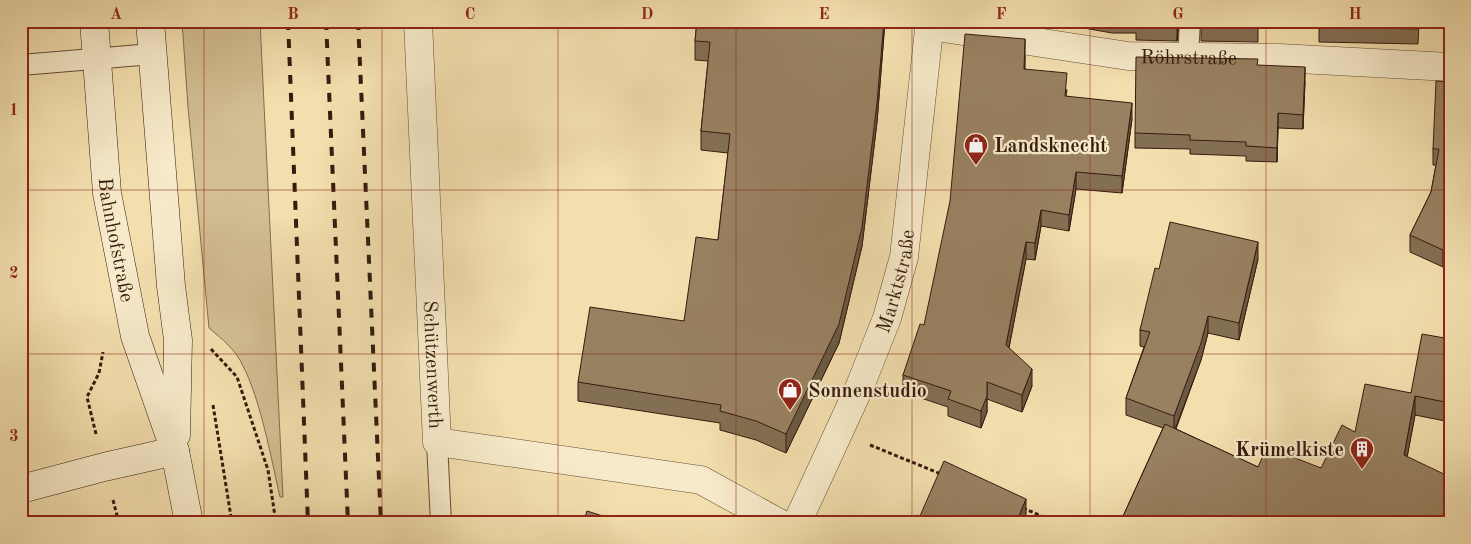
<svg xmlns="http://www.w3.org/2000/svg" width="1471" height="544" font-family="'Old Standard TT',serif">
  <rect width="100%" height="100%" fill="#f3dfae"/>
  <filter id="stains"><feTurbulence type="fractalNoise" baseFrequency=".004" numOctaves="4"/><feColorMatrix values="0 0 0 0 .2 0 0 0 0 .09 0 0 0 0 .02 0 0 0 .5 -.17"/></filter>
  <radialGradient id="worn" r=".72"><stop offset=".6" stop-color="#630" stop-opacity="0"/><stop offset="1" stop-color="#630" stop-opacity=".3"/></radialGradient>
  <path fill="#d3be93" stroke="#846c50" d="M 182,21 L 260,21 L 283,497 L 280,497 C 271,458 261,401 243,366 C 236,350 222,339 209,328 L 188,107 Z"/>
  <g fill="none" stroke-linecap="round" stroke-linejoin="round">
    <g stroke="#644c36" stroke-width="22">
      <path id="lane" d="M 1188,56 L 1190,21
        M 21,65 L 152,54
        M 437,442 L 441,523"/>
    </g>
    <g stroke="#644c36" stroke-width="29">
      <g id="street">
        <path id="s1" d="M 418,21 L 437,442 L 701,480 L 779,523"/>
        <path id="s2" d="M 930,26 L 1128,56 L 1279,58 L 1450,67"/>
        <path id="s3" d="M 797,523 L 860,386 L 887,318 L 904,257 L 930,21"/>
      </g>
    </g>
    <g stroke="#351b0e" stroke-width="29">
      <g id="secondary">
        <path id="s4" d="M 94,21 L 107,193 L 135,336 L 175,451 L 189,523"/>
        <path d="M 150,21 L 171,286 L 178,340 L 176,435"/>
        <path d="M 21,489 L 104,467 L 175,451"/>
      </g>
    </g>
    <path stroke="#351b0e" stroke-width="3" stroke-dasharray="4 2.5" stroke-linecap="butt" d="M 211,349 L 237,377 L 268,470 L 276,523
      M 213,405 L 232,523
      M 96,434 L 87,397 L 99,373 L 103,352
      M 870,445 L 941,474
      M 113,500 L 119,523
      M 1023,508 L 1057,523"/>
    <use href="#lane" stroke="#f7eaca" stroke-width="20"/>
    <use href="#street" stroke="#f7eaca" stroke-width="28"/>
    <use href="#secondary" stroke="#f7eaca" stroke-width="28"/>
    <path stroke="#351b0e" stroke-width="4" stroke-dasharray="9 9" stroke-linecap="butt" d="M 288,21 L 308,523
      M 326,21 L 348,523
      M 358,21 L 381,523"/>
  </g>
  <path fill="#836f53" stroke="#351b0e" d="M 697,21 L 885,21 L 877,122 L 862,246 L 839,343 L 786,453 L 756,440 L 720,430 L 720,423 L 578,401 L 578,382 L 684,321 L 718,240 L 728,153 L 701,150 L 701,131 L 708,61 L 695,60 L 695,41 Z
    M 1003,21 L 1027,21 L 1027,25 Z
    M 1044,21 L 1179,21 L 1177,41 L 1136,40 L 1136,33 L 1112,33 Z
    M 1201,21 L 1258,21 L 1258,42 L 1201,41 Z
    M 1319,21 L 1442,21 L 1442,23 L 1419,23 L 1418,44 L 1319,42 Z
    M 1025,56 L 1025,69 L 1067,90 L 1066,96 L 1132,119 L 1122,193 L 1076,189 L 1069,231 L 1041,226 L 1035,260 L 1026,259 L 1009,348 L 1032,386 L 1022,412 L 987,399 L 987,412 L 981,428 L 948,416 L 948,407 L 903,392 L 903,375 L 924,325 Z
    M 1257,65 L 1305,81 L 1303,129 L 1278,128 L 1277,162 L 1246,161 L 1246,156 L 1190,154 L 1190,149 L 1135,148 L 1135,133 Z
    M 1450,82 L 1450,256 L 1447,255 L 1443,267 L 1410,252 L 1410,235 L 1431,192 L 1436,165 L 1433,165 L 1433,149 Z
    M 1258,259 L 1239,340 L 1208,333 L 1201,360 L 1176,429 L 1258,467 L 1321,468 L 1355,432 L 1411,393 L 1450,339 L 1450,422 L 1415,415 L 1407,456 L 1120,523 L 1163,428 L 1126,415 L 1126,398 L 1144,347 L 1140,346 L 1140,330 L 1159,269 Z"/>
  <path fill="#6a5a44" stroke="#351b0e" d="M 884,21 L 885,21 L 877,122 L 862,246 L 839,343 L 786,453 L 786,434 Z
    M 1177,21 L 1179,21 L 1177,41 Z
    M 1025,39 L 1025,56 L 1024,86 L 1024,69 Z
    M 1305,67 L 1305,81 L 1303,129 L 1303,115 Z
    M 1132,103 L 1132,119 L 1122,193 L 1122,176 Z
    M 1278,113 L 1278,128 L 1277,162 L 1277,148 Z
    M 1076,172 L 1076,189 L 1069,231 L 1069,215 Z
    M 1041,210 L 1041,226 L 1035,260 L 1035,243 Z
    M 1447,238 L 1447,255 L 1443,267 L 1443,250 Z
    M 1026,242 L 1026,259 L 1006,362 L 1006,345 Z
    M 1258,242 L 1258,259 L 1239,340 L 1239,323 Z
    M 1208,316 L 1208,333 L 1201,360 L 1174,432 L 1174,416 Z
    M 1032,369 L 1032,386 L 1022,412 L 1022,395 Z
    M 987,382 L 987,412 L 981,428 L 981,411 Z
    M 1415,396 L 1415,415 L 1404,474 L 1404,455 Z
    M 1026,499 L 1026,518 L 1024,523 L 1016,523 Z"/>
  <path fill="#988161" stroke="#351b0e" d="M 697,21 L 884,21 L 877,103 L 862,227 L 839,324 L 786,434 L 756,421 L 720,411 L 721,405 L 578,382 L 590,307 L 684,321 L 696,237 L 718,240 L 730,134 L 701,131 L 710,42 L 695,41 Z
    M 1136,21 L 1177,21 L 1177,26 L 1136,25 Z
    M 1201,21 L 1258,21 L 1258,27 L 1201,26 Z
    M 1319,21 L 1418,21 L 1418,29 L 1319,27 Z
    M 965,34 L 1025,39 L 1024,69 L 1067,73 L 1065,96 L 1132,103 L 1122,176 L 1076,172 L 1069,215 L 1041,210 L 1035,243 L 1026,242 L 1006,345 L 1032,369 L 1022,395 L 987,382 L 987,396 L 981,411 L 948,399 L 951,391 L 903,375 L 920,324 L 924,325 L 950,201 Z
    M 1136,57 L 1258,59 L 1257,65 L 1305,67 L 1303,115 L 1278,113 L 1277,148 L 1246,146 L 1246,142 L 1190,140 L 1190,135 L 1135,133 Z
    M 1436,81 L 1450,82 L 1450,240 L 1447,238 L 1443,250 L 1410,235 L 1431,192 L 1439,149 L 1433,149 Z
    M 1170,222 L 1258,242 L 1239,323 L 1208,316 L 1201,343 L 1174,416 L 1126,398 L 1150,332 L 1140,330 L 1155,268 L 1159,269 Z
    M 1422,334 L 1450,339 L 1450,403 L 1415,396 L 1404,455 L 1450,477 L 1450,523 L 1120,523 L 1165,424 L 1258,467 L 1267,447 L 1321,468 L 1342,425 L 1355,432 L 1365,384 L 1411,393 Z
    M 944,461 L 1026,499 L 1016,523 L 914,523 L 917,515 L 920,516 Z
    M 587,511 L 625,523 L 583,523 Z"/>
  <path fill="none" stroke="#8f2418" stroke-width="1" stroke-opacity="0.55" d="M 204,21 L 204,523M 382,21 L 382,523M 558,21 L 558,523M 736,21 L 736,523M 912,21 L 912,523M 1090,21 L 1090,523M 1266,21 L 1266,523M 21,190 L 1450,190M 21,354 L 1450,354"/>
  <defs>
    <g id="shop-pin" transform="scale(1.25)"><path d="M0 17L-7.5 6A9.5 9.5 0 1 1 7.5 6Z" fill="#8f2418" stroke="#f7eaca"/><path d="M-5-2.5h2.3a2.7 3.5 0 0 1 5.4 0H5L5.5 6h-11ZM-1.5-2.5h3a1.5 2.3 0 0 0-3 0Z" fill="#fff"/></g>
    <g id="building-pin" transform="scale(1.25)"><path d="M0 17L-7.5 6A9.5 9.5 0 1 1 7.5 6Z" fill="#8f2418" stroke="#f7eaca"/><path d="M-4-6H4V6H1V3H-1V6H-4ZM-2.5-4.3h1.7v1.8h-1.7ZM.8-4.3h1.7v1.8H.8ZM-2.5-1h1.7V.8h-1.7ZM.8-1h1.7V.8H.8Z" fill="#fff"/></g>
  </defs>
  <g fill-rule="evenodd">
    <use href="#shop-pin" x="976" y="145"/>
    <use href="#shop-pin" x="790" y="390"/>
    <use href="#building-pin" x="1362" y="449"/>
  </g>
  <g text-anchor="middle" stroke-width="4.5" stroke-linejoin="round" paint-order="stroke">
    <g font-size="20" fill="#351b0e" stroke="#f7eaca">
      <text dy="7" stroke="none"><textPath href="#s2" startOffset="261">Röhrstraße</textPath></text>
      <text dy="7" stroke="none"><textPath href="#s4" startOffset="220">Bahnhofstraße</textPath></text>
      <text dy="7" stroke="none"><textPath href="#s3" startOffset="262">Marktstraße</textPath></text>
      <text dy="7" stroke="none"><textPath href="#s1" startOffset="344">Schützenwerth</textPath></text>
    </g>
    <g font-size="20" font-weight="bold" fill="#351b0e" stroke="#f7eaca" text-anchor="start">
      <text x="994" y="152">Landsknecht</text>
      <text x="808" y="397">Sonnenstudio</text>
      <text x="1344" y="456" text-anchor="end">Krümelkiste</text>
    </g>
  </g>
  <rect width="1471" height="544" fill="none" stroke="#f3dfae" stroke-width="55"/>
  <rect x="28" y="28" width="1416" height="488" fill="none" stroke="#8f2418" stroke-width="2"/>
  <g font-size="16" text-anchor="middle" font-weight="bold" fill="#8f2418">
    <text x="116" y="19">A</text>
    <text x="293" y="19">B</text>
    <text x="470" y="19">C</text>
    <text x="647" y="19">D</text>
    <text x="824" y="19">E</text>
    <text x="1001" y="19">F</text>
    <text x="1178" y="19">G</text>
    <text x="1355" y="19">H</text>
    <text x="14" y="115">1</text>
    <text x="14" y="278">2</text>
    <text x="14" y="441">3</text>
  </g>
  <rect width="100%" height="100%" filter="url(#stains)"/>
  <rect width="100%" height="100%" fill="url(#worn)"/>
</svg>
